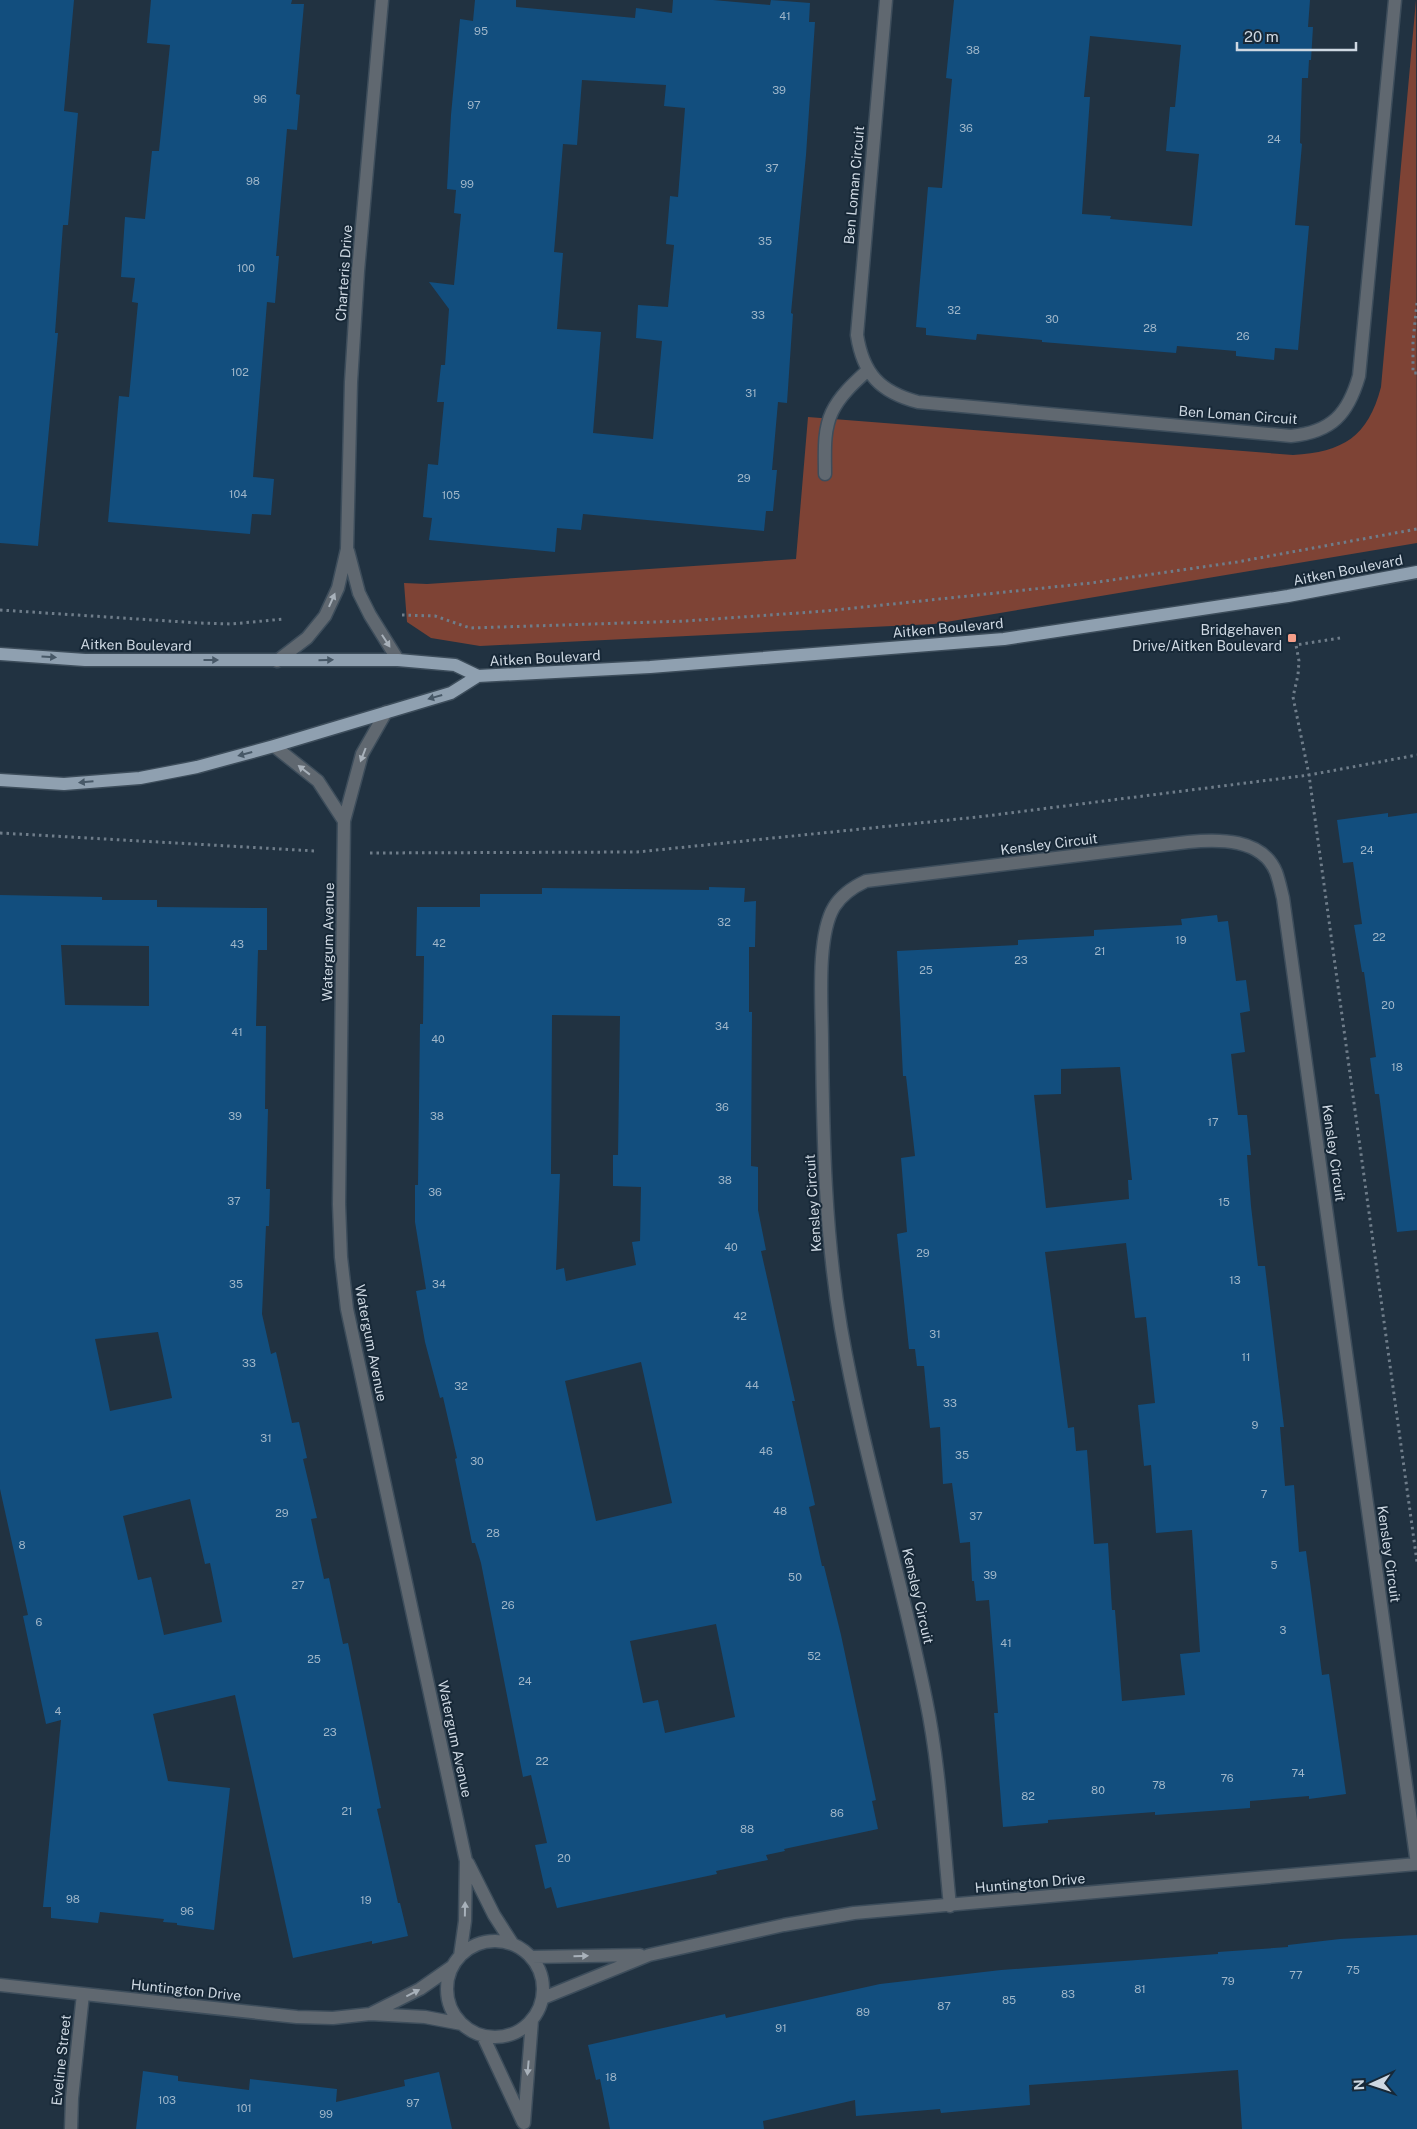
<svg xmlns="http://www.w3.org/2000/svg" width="1417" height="2129" font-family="'Public Sans',sans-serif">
  <rect width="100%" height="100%" fill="#213241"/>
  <path fill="#7e4335" d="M 1416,0 L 1417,543 L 934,624 L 480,646 L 431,638 L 407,622 L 404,583 L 427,584 L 796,559 L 808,417 L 1293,455 C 1343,452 1368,437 1381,387 Z"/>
  <path fill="#124e7e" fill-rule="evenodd" d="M 0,0 L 74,0 L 64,111 L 78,113 L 68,225 L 63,225 L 55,333 L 58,333 L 38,546 L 0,543 Z
    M 151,0 L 292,0 L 291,4 L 304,4 L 296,94 L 300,95 L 297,130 L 287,129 L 276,256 L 279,256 L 275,303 L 267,302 L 253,477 L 274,479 L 271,515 L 252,514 L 250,534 L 108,522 L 119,396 L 129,397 L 138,303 L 132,302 L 135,278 L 121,277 L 125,217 L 145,219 L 152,151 L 159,151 L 170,45 L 147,43 Z
    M 475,0 L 516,0 L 516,7 L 635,18 L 636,8 L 672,13 L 673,0 L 713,0 L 770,5 L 771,0 L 810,3 L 809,22 L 815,22 L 806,155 L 791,313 L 793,314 L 787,403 L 778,402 L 772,470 L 777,470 L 773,511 L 766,511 L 764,531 L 583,514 L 581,530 L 557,528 L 555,552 L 429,540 L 432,518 L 423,517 L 428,464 L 438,465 L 444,402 L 437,402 L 441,365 L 445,365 L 449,309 L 429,282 L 454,285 L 461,214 L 454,213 L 456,190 L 447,189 L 451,115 L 460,19 L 473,21 ZM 582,80 L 666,85 L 664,106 L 685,108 L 678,197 L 670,196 L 666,244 L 674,245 L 668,307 L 638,305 L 636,338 L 662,341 L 653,439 L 593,433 L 601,332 L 557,329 L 563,253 L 554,252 L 563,144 L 577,145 Z
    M 954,0 L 1310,0 L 1308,27 L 1313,27 L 1311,60 L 1309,60 L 1308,78 L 1302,78 L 1300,143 L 1302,144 L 1295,225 L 1309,226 L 1298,350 L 1275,348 L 1274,360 L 1236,356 L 1236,351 L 1177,346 L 1176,353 L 1042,342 L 1042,340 L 977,334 L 976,340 L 926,335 L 926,328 L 916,327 L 928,187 L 942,188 L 952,79 L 946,78 ZM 1090,36 L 1181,45 L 1175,107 L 1170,107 L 1166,151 L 1199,154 L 1192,226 L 1110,219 L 1111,216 L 1082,214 L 1090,97 L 1084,97 Z
    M 1388,813 L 1388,817 L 1417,813 L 1417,1230 L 1397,1232 L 1379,1094 L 1375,1094 L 1370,1058 L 1376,1057 L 1364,972 L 1362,972 L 1354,925 L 1362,924 L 1353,862 L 1343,863 L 1337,820 Z
    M 709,887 L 745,888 L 744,902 L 756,901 L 755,947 L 749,947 L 749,1012 L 752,1012 L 751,1166 L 758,1167 L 758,1210 L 766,1250 L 761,1251 L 795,1401 L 792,1401 L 815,1505 L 809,1507 L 822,1566 L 824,1566 L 841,1635 L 876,1800 L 872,1801 L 878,1829 L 784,1849 L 785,1851 L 766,1855 L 768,1860 L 716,1871 L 717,1874 L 557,1908 L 551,1887 L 545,1889 L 535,1845 L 547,1843 L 531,1775 L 523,1777 L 481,1563 L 475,1543 L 472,1543 L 455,1459 L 457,1458 L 443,1397 L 440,1398 L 425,1342 L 416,1291 L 426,1289 L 415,1222 L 415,1185 L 418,1185 L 420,1024 L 423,1024 L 424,956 L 416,956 L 417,907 L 480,907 L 480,894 L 542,894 L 542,888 L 709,890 ZM 552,1015 L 620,1016 L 618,1155 L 613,1155 L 613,1186 L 641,1187 L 640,1241 L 632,1242 L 636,1265 L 566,1281 L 564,1268 L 556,1270 L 560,1174 L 551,1174 ZM 641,1362 L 672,1503 L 596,1521 L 565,1381 ZM 716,1624 L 735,1717 L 665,1733 L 658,1700 L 643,1703 L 630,1641 Z
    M 0,895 L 102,897 L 102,900 L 157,900 L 157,907 L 267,908 L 267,950 L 258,950 L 256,1026 L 266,1026 L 265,1109 L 268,1109 L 266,1189 L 270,1189 L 269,1226 L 266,1226 L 262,1314 L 271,1354 L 276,1352 L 292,1423 L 299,1422 L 307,1458 L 303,1459 L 317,1518 L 311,1519 L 324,1579 L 329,1578 L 343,1644 L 348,1643 L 381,1808 L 377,1809 L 382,1831 L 398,1903 L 400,1903 L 408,1936 L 372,1944 L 372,1941 L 293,1958 L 235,1695 L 153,1714 L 168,1781 L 230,1788 L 214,1930 L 177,1925 L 177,1923 L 163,1922 L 164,1919 L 100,1912 L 98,1923 L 51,1918 L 51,1907 L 43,1907 L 61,1720 L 46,1724 L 23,1616 L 28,1615 L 0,1489 ZM 61,945 L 149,946 L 149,1006 L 65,1005 ZM 158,1332 L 172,1398 L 110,1411 L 95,1339 ZM 190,1499 L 205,1564 L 210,1563 L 222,1622 L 164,1635 L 151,1577 L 138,1580 L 123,1516 Z
    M 1217,915 L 1218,922 L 1228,921 L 1236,981 L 1246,980 L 1250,1011 L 1240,1013 L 1245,1052 L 1231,1054 L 1238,1115 L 1247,1115 L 1251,1155 L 1247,1155 L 1251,1206 L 1258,1266 L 1265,1266 L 1284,1427 L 1280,1427 L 1285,1486 L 1294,1485 L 1299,1552 L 1306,1551 L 1322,1675 L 1329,1674 L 1346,1794 L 1309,1799 L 1309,1796 L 1250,1801 L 1250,1808 L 1155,1815 L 1155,1812 L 1048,1820 L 1048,1823 L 1003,1827 L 994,1713 L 998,1713 L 989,1600 L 976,1601 L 974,1581 L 972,1581 L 970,1542 L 960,1543 L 952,1483 L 943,1484 L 940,1427 L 930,1428 L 924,1366 L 917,1366 L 915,1349 L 909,1349 L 897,1234 L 907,1232 L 901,1158 L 915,1156 L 906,1076 L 903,1076 L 897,951 L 1018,945 L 1018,940 L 1094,936 L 1094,930 L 1182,925 L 1181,919 ZM 1120,1067 L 1132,1180 L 1128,1180 L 1129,1199 L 1046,1208 L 1034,1095 L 1061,1094 L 1061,1069 ZM 1126,1243 L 1135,1318 L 1146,1317 L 1155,1403 L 1138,1405 L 1144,1466 L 1151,1465 L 1156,1533 L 1192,1530 L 1200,1652 L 1180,1654 L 1185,1695 L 1122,1701 L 1115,1610 L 1112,1610 L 1108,1543 L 1094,1544 L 1087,1450 L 1076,1451 L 1074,1427 L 1068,1428 L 1045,1252 Z
    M 1417,1935 L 1417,2129 L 1242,2129 L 1238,2070 L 1029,2085 L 1030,2105 L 941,2113 L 940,2109 L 856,2116 L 855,2100 L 763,2121 L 764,2129 L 610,2129 L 600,2079 L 596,2080 L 588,2045 L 725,2014 L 726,2018 L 880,1984 L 1001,1970 L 1218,1954 L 1218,1952 L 1288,1947 L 1288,1945 L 1340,1939 Z
    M 143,2071 L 178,2076 L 178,2081 L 249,2090 L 250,2079 L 337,2089 L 336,2102 L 405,2086 L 404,2080 L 439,2072 L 452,2129 L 136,2129 Z"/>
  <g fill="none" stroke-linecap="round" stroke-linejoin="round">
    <g stroke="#3d4d5b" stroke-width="15">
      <path id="minor" d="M 886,0 L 857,335 C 863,374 880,392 918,402 L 1291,436 C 1332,432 1348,414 1359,376 L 1395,0
        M 825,474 C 825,454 823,431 832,412 C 840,395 855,382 868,370
        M 348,551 L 359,593 L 370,615 L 398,660
        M 277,661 L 307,638 L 325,616 L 338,588 L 347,549 L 351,382 L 358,271 L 382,0
        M 386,712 L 362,754 L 344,821 L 339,1204 L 341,1257 L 347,1309 L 466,1861 L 465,1921 L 460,1956
        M 274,746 L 318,781 L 344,821
        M 468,1863 L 494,1915 L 512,1943
        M 950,1906 C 943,1838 940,1767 926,1700 C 901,1576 863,1454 841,1328 C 825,1234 823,1138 822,1043 C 822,1008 816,937 834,907 C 842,894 853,887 866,881 L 1188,842 C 1218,839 1262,838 1276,872 C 1279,880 1281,890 1283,898 L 1417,1864
        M447 1989a48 48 0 1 1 96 0a48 48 0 1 1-96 0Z
        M 532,1957 L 640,1955
        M 0,1985 L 297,2017 L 333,2018 L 370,2014 L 425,2017 L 462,2024
        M 543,1998 L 649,1955 L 784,1925 L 854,1913 L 1417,1864
        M 372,2013 L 420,1989 L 453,1966
        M 483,2036 L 523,2122
        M 524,2123 L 532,2020
        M 71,2129 L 72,2098 L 83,1994"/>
    </g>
    <g stroke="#3d4d5b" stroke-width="15">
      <path id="major" d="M 0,654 L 85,660 L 398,660 L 455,665 L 478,676
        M 0,780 L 64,784 L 140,778 L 197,767 L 274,746 L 451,693 L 478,676 L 650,667 L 1004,639 L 1288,596 L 1417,572"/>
    </g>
    <path stroke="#6f7d8a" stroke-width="3" stroke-dasharray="2.5 4" stroke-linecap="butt" d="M 1417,303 L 1413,341 L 1413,373 L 1417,373
      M 0,610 L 199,623 L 232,624 L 284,619
      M 402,615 L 435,616 L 470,628 L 686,621 L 826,611 L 1091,583 L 1237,562 L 1417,529
      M 1340,638 L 1296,645 L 1299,661 L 1298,675 L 1293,697 L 1309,775 L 1417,1562
      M 0,833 L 316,851
      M 370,853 L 637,852 L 978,817 L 1309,775 L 1417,755"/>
    <use href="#minor" stroke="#606870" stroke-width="12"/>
    <use href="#major" stroke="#8fa0b0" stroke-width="12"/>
  </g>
  <defs><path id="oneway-solid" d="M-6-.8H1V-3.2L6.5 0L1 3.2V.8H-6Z" transform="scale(1.25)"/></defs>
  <g fill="#a8b1ba">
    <use href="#oneway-solid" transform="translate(332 600) rotate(-66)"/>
    <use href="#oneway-solid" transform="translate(386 641) rotate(57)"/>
    <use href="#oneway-solid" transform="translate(363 755) rotate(111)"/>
    <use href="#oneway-solid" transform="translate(304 770) rotate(-142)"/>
    <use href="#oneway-solid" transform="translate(465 1909) rotate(-89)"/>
    <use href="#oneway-solid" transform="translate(581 1956) rotate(-1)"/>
    <use href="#oneway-solid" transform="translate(413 1993) rotate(-27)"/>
    <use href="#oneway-solid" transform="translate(528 2068) rotate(95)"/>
  </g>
  <g fill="#475867">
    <use href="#oneway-solid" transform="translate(49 657) rotate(4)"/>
    <use href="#oneway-solid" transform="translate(211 660)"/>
    <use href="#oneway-solid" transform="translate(326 660) rotate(-1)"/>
    <use href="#oneway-solid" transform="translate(435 697) rotate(164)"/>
    <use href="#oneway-solid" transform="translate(245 754) rotate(165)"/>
    <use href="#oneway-solid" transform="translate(86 782) rotate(175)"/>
  </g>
  <rect fill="#f49e89" stroke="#172837" stroke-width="2" x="1287" y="633" width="10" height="10" rx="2.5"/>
  <g text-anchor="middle" stroke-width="4" stroke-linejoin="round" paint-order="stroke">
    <g font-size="11" fill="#9fb6c9">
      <text x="785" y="20">41</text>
      <text x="481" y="35">95</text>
      <text x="973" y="54">38</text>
      <text x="779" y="94">39</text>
      <text x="260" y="103">96</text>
      <text x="474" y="109">97</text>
      <text x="966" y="132">36</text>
      <text x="1274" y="143">24</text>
      <text x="772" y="172">37</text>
      <text x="253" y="185">98</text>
      <text x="467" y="188">99</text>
      <text x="765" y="245">35</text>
      <text x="246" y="272">100</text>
      <text x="954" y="314">32</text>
      <text x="758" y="319">33</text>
      <text x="1052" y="323">30</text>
      <text x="1150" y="332">28</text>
      <text x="1243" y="340">26</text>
      <text x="240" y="376">102</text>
      <text x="751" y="397">31</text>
      <text x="744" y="482">29</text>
      <text x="238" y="498">104</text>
      <text x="451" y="499">105</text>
      <text x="1367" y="854">24</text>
      <text x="724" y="926">32</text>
      <text x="1379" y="941">22</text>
      <text x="1181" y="944">19</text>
      <text x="439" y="947">42</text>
      <text x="237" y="948">43</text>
      <text x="1100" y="955">21</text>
      <text x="1021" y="964">23</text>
      <text x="926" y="974">25</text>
      <text x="1388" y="1009">20</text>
      <text x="722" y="1030">34</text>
      <text x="237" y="1036">41</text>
      <text x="438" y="1043">40</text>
      <text x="1397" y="1071">18</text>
      <text x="722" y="1111">36</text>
      <text x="235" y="1120">39</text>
      <text x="437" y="1120">38</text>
      <text x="1213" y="1126">17</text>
      <text x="725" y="1184">38</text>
      <text x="435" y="1196">36</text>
      <text x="234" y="1205">37</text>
      <text x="1224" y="1206">15</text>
      <text x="731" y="1251">40</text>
      <text x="923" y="1257">29</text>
      <text x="1235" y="1284">13</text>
      <text x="236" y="1288">35</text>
      <text x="439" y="1288">34</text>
      <text x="740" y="1320">42</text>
      <text x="935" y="1338">31</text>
      <text x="1246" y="1361">11</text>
      <text x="249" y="1367">33</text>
      <text x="752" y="1389">44</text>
      <text x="461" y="1390">32</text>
      <text x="950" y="1407">33</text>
      <text x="1255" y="1429">9</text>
      <text x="266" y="1442">31</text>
      <text x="766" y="1455">46</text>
      <text x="962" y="1459">35</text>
      <text x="477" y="1465">30</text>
      <text x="1264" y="1498">7</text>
      <text x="780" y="1515">48</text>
      <text x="282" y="1517">29</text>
      <text x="976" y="1520">37</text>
      <text x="493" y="1537">28</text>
      <text x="22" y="1549">8</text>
      <text x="1274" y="1569">5</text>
      <text x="990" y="1579">39</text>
      <text x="795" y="1581">50</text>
      <text x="298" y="1589">27</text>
      <text x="508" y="1609">26</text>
      <text x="39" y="1626">6</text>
      <text x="1283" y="1634">3</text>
      <text x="1006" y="1647">41</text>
      <text x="814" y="1660">52</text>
      <text x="314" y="1663">25</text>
      <text x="525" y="1685">24</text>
      <text x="58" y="1715">4</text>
      <text x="330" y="1736">23</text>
      <text x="542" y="1765">22</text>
      <text x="1298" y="1777">74</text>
      <text x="1227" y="1782">76</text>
      <text x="1159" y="1789">78</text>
      <text x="1098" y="1794">80</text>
      <text x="1028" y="1800">82</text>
      <text x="347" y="1815">21</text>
      <text x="837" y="1817">86</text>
      <text x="747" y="1833">88</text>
      <text x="564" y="1862">20</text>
      <text x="73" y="1903">98</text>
      <text x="366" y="1904">19</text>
      <text x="187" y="1915">96</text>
      <text x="1353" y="1974">75</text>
      <text x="1296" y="1979">77</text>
      <text x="1228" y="1985">79</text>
      <text x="1140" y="1993">81</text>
      <text x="1068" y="1998">83</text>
      <text x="1009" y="2004">85</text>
      <text x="944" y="2010">87</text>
      <text x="863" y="2016">89</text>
      <text x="781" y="2032">91</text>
      <text x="611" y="2081">18</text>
      <text x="167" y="2104">103</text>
      <text x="413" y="2107">97</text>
      <text x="244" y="2112">101</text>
      <text x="326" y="2118">99</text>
    </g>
    <g font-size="14" fill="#ced8e2" stroke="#172837">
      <text transform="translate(854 185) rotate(-85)" y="5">Ben Loman Circuit</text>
      <text transform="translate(344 273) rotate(-86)" y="5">Charteris Drive</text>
      <text transform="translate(1238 415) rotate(4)" y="5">Ben Loman Circuit</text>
      <text transform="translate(1348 570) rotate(-11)" y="5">Aitken Boulevard</text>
      <text transform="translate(948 628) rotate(-5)" y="5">Aitken Boulevard</text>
      <text transform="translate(136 645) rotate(1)" y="5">Aitken Boulevard</text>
      <text transform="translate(545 658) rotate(-3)" y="5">Aitken Boulevard</text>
      <text transform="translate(1049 844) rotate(-7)" y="5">Kensley Circuit</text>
      <text transform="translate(328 942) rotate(-89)" y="5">Watergum Avenue</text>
      <text transform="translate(1334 1153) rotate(82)" y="5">Kensley Circuit</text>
      <text transform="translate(813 1203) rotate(-94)" y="5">Kensley Circuit</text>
      <text transform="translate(371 1343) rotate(79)" y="5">Watergum Avenue</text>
      <text transform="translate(1389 1554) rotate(82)" y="5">Kensley Circuit</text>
      <text transform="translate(918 1596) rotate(77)" y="5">Kensley Circuit</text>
      <text transform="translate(455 1739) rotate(78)" y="5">Watergum Avenue</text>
      <text transform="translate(1030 1883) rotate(-5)" y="5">Huntington Drive</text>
      <text transform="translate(186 1990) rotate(6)" y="5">Huntington Drive</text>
      <text transform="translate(61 2060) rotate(-84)" y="5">Eveline Street</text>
    </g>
    <g font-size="14" fill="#ced8e2" stroke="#172837" text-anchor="end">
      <text x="1282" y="635">Bridgehaven<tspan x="1282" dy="16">Drive/Aitken Boulevard</tspan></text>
    </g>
  </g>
  <g transform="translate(1372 2084) rotate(267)" stroke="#172837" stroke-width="4" paint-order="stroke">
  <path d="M0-4L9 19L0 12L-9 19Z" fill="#ced8e2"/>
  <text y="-8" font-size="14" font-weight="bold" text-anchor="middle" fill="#ced8e2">N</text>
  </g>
  <path d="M1237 42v8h119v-8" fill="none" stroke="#ced8e2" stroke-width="2.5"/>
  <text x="1244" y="42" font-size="15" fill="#ced8e2" stroke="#172837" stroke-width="4" paint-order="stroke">20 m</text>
</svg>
